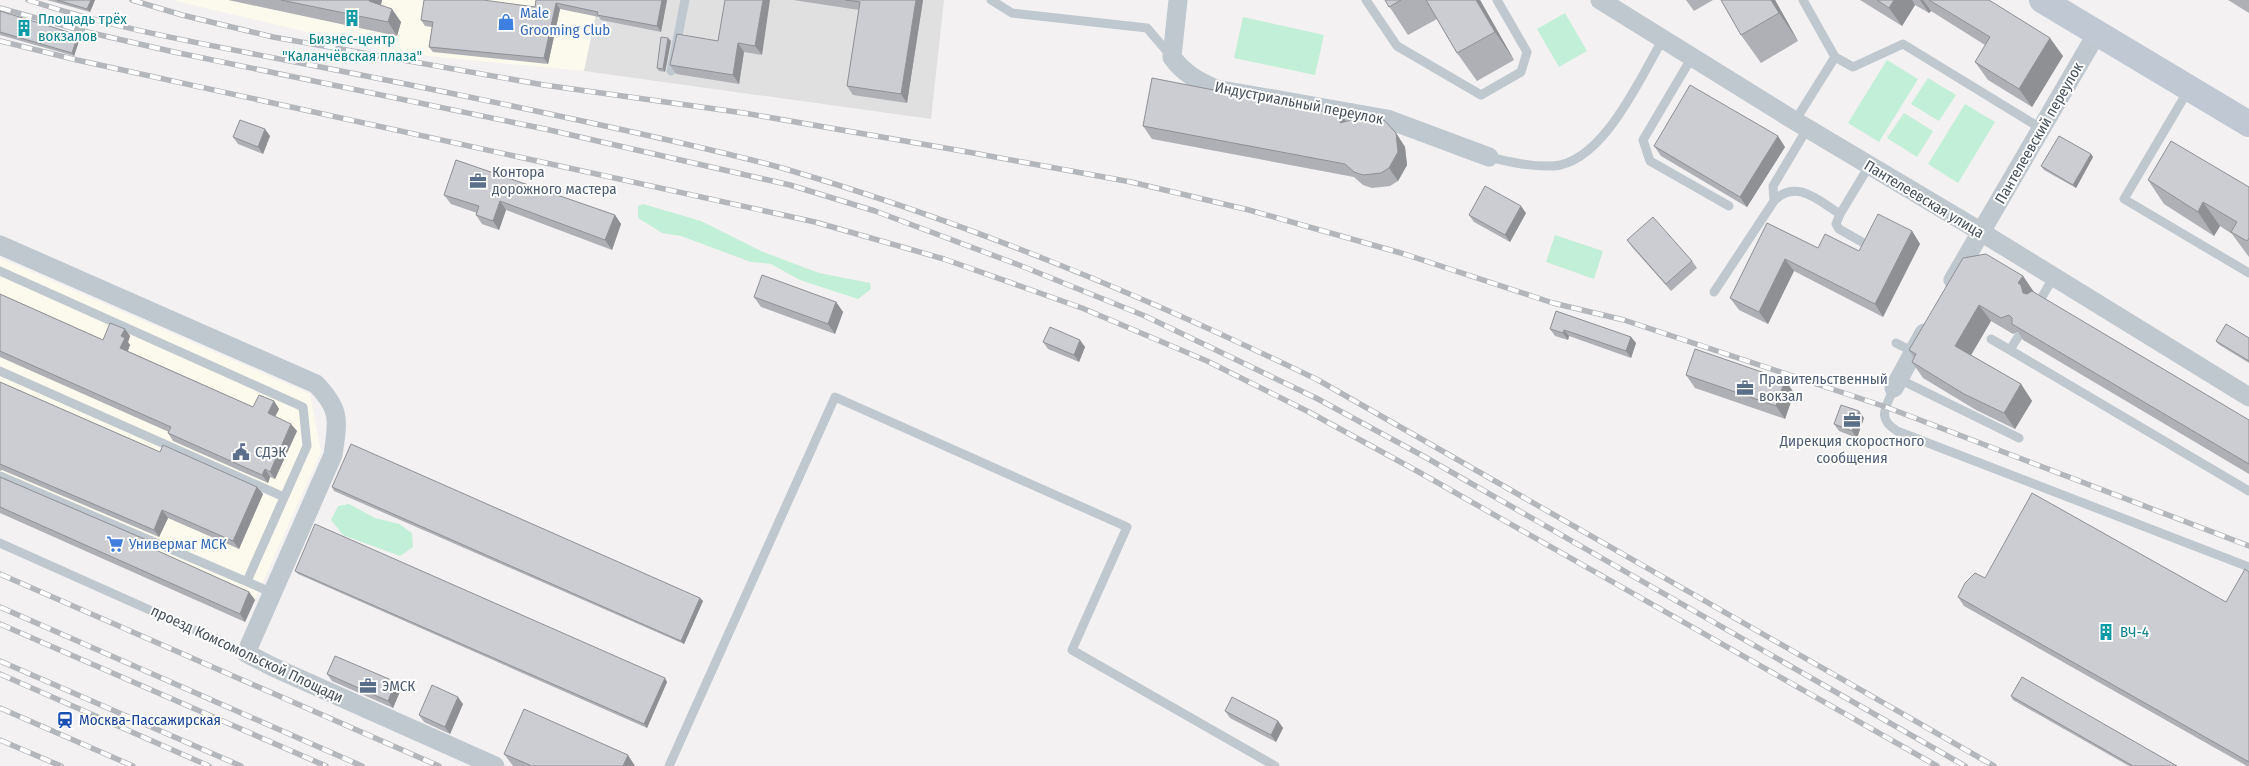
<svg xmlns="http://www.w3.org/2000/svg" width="2249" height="766" font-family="'Fira Sans Condensed',sans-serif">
  <rect width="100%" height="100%" fill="#f3f1f1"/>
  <path fill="#fcf9ed" d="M 172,0 L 599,0 L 584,71 L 396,53 Z
    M 0,258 L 310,394 L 321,452 L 245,622 L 0,513 Z"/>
  <path fill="#e1e0e0" d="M 599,0 L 944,0 L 931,119 L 584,71 Z"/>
  <path fill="#c2efd7" d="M 1565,13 L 1587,51 L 1559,67 L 1537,29 Z
    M 1243,17 L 1324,35 L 1315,75 L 1234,58 Z
    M 1887,60 L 1918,79 L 1879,142 L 1848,123 Z
    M 1928,78 L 1956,95 L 1939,121 L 1911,104 Z
    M 1965,104 L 1995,122 L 1958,183 L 1928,164 Z
    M 1904,113 L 1933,131 L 1917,157 L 1887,138 Z
    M 643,204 L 701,221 L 763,252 L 819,273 L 870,283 L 871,289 L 858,299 L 800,280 L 771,264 L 751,262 L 681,236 L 662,233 L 638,218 L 638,206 Z
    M 1555,235 L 1603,251 L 1594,279 L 1546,262 Z
    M 349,504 L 375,518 L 399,524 L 412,533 L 413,547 L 400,556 L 343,535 L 331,520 L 338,506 Z"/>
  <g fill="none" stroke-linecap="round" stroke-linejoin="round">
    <path stroke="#bfc7cf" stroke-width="9" d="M 991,0 L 1012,13 L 1147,28 L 1171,56
      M 1366,0 L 1397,46 L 1481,95 L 1521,72 L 1527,52 L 1497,0
      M 1803,0 L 1835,57 L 1853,67 L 1903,44 L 2042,129
      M 1692,57 L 1643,140 L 1650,161 L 1729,206
      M 671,71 L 685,0
      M 2189,89 L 2124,199 L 2249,273
      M 1795,121 L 1835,57
      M 1489,157 C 1510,162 1531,167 1553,166 C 1603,163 1640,78 1663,39
      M 1774,201 L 1773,186 L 1807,129
      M 1840,214 L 1869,166
      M 0,271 L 303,407 L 307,446 L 247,581
      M 1714,292 L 1774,201 C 1796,178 1819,201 1840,214 L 1836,224 L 1839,229 L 1869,246
      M 2038,304 L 2053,278
      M 2018,337 L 2010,350 L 2249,491
      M 1991,339 L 2010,350
      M 1896,343 L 1914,352
      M 0,371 L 284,497
      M 1899,379 L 2019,438
      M 1894,388 C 1886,407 1876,418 1897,431 L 2249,567
      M 0,476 L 273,593
      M 0,543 L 246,653
      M 669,766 L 835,397 L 1127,527 L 1072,650 L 1275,766"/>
    <path stroke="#bfc7cf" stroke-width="19" d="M 1178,0 L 1172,57 C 1183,73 1198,81 1216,89 L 1387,119 L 1489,157
      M 1600,0 L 1795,121 L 1968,224 L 2249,397
      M 0,245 L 316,384 C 341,410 338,420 333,455 L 246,653 L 273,667 L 495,766
      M 1953,280 L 2097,33
      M 1894,388 L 1924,333"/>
    <path stroke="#c0c8d4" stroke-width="26" d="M 2042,0 L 2249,124"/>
    <g stroke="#b3b6bb" stroke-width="5.5">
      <path id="rail" d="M 28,0 C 112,28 199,43 285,60 C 403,83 520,107 637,133 C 686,144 735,155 782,168 C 967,222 1145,296 1318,380 L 1994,766
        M 132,0 L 182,15 L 273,37 L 544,85 L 744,113 L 968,152 L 1131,182 L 1249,210 L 1401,253 L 1553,303 L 1624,320 L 1886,407 L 2249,546
        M 0,8 L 83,31 L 174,52 L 545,129 L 790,185 L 875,211 L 1019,265 L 1145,316 L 1316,398 L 1425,457 L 1965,766
        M 0,41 L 77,60 L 815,222 L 944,259 L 1082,308 L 1207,361 L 1309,412 L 1417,471 L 1937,766
        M 0,574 L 439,766
        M 0,607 L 362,766
        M 0,624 L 326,766
        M 0,661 L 241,766
        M 0,674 L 209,766
        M 0,708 L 133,766
        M 0,740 L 61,766"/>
    </g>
    <use href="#rail" stroke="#fff" stroke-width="4" stroke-dasharray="11" stroke-linecap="butt"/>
  </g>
  <path fill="#afb0b5" d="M 47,0 L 95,0 L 90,12 Z
    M 228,0 L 382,0 L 381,5 L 401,22 L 397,36 Z
    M 536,0 L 667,0 L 661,32 L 601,20 L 599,17 L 560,9 L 548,64 L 433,52 L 429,47 L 432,27 L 425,26 L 421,20 L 535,7 Z
    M 725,0 L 762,55 L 744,52 L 739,84 L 676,74 L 670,65 L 718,41 Z
    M 793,0 L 923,0 L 907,103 L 853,95 L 847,86 L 859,10 Z
    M 1385,0 L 1480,0 L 1514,60 L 1477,81 L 1457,53 L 1437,19 L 1408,35 Z
    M 1686,0 L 1713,0 L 1694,11 Z
    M 1721,0 L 1775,0 L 1798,41 L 1761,63 L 1741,35 Z
    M 1860,0 L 1989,0 L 2063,56 L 2032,107 L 1988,80 L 1975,62 L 1985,45 L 1931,11 L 1929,13 L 1915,5 L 1902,26 Z
    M 2228,0 L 2249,0 L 2249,13 Z
    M 0,11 L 78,35 L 80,38 L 74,56 L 0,35 Z
    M 668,38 L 671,41 L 665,72 L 659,71 L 657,68 Z
    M 1346,121 L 1396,133 L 1405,147 L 1407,165 L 1398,181 L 1390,186 L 1372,188 L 1363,185 L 1354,177 L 1152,139 L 1143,126 Z
    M 270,136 L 263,154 L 238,144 L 233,137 Z
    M 1654,146 L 1785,147 L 1747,207 L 1661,156 Z
    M 2091,154 L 2093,157 L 2076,188 L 2044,170 L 2041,166 Z
    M 456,160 L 615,215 L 621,224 L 612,250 L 506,210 L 499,230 L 482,224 L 476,215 L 477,213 L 451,204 L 444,195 Z
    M 2148,180 L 2249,187 L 2249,257 L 2232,234 L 2220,226 L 2214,236 L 2164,204 Z
    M 1526,213 L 1510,242 L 1474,222 L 1469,215 Z
    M 1767,223 L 1818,248 L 1859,251 L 1912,231 L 1920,244 L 1883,317 L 1794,271 L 1768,324 L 1739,310 L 1730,298 Z
    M 1627,240 L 1692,261 L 1697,268 L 1671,291 L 1632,247 Z
    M 2023,276 L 2034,293 L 2249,420 L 2249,474 L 2023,340 L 2018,332 L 2013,334 L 1991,321 L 1971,355 L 2021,384 L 2032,401 L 2015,429 L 1976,410 L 1923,378 L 1912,362 L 1914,358 L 1909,350 Z
    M 0,294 L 103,340 L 125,329 L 130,336 L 128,342 L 130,345 L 128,351 L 253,407 L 274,401 L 279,409 L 275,416 L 297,431 L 275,479 L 270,477 L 268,483 L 173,441 L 168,433 L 169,432 L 0,357 Z
    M 754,297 L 836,302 L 843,312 L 835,334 L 761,307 Z
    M 1556,311 L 1631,337 L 1636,343 L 1631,358 L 1569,336 L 1568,340 L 1555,336 L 1550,329 Z
    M 2249,338 L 2249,363 L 2218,344 L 2216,341 Z
    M 1043,342 L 1085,347 L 1079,362 L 1048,349 Z
    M 1686,375 L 1785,380 L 1794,393 L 1785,419 L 1695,388 Z
    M 0,382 L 160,452 L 257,487 L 263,494 L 239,549 L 168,518 L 159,537 L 2,470 L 0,471 Z
    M 1864,418 L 1857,438 L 1839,431 L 1834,424 Z
    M 0,477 L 149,541 L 154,550 L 249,592 L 255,600 L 245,622 L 0,513 Z
    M 332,487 L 700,598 L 703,601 L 684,644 L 334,491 Z
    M 295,571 L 667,682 L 647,728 L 298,574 Z
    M 2249,572 L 2249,766 L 2247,766 L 1964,606 L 1958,597 L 1985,578 L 2226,602 Z
    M 327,674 L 396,682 L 401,689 L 393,708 L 332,681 Z
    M 2011,696 L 2177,766 L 2129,766 L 2013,700 Z
    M 463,704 L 450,734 L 424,722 L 419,715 Z
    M 1225,711 L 1278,721 L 1283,728 L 1276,742 L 1230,718 Z
    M 504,754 L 635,766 L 513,766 Z"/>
  <path fill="#8e9094" d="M 91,0 L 95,0 L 90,12 L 87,9 Z
    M 369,0 L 382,0 L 378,14 L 369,1 Z
    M 662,0 L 667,0 L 661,32 L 657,26 Z
    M 763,0 L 770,0 L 762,55 L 755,46 Z
    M 916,0 L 923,0 L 907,103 L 901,94 Z
    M 1476,0 L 1480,0 L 1514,60 L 1495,32 Z
    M 1771,0 L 1775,0 L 1798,41 L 1779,13 Z
    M 1894,0 L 1912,0 L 1915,5 L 1902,26 L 1889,8 Z
    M 1920,0 L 1923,0 L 1931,11 L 1929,13 Z
    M 556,3 L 560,9 L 548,64 L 544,58 Z
    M 392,9 L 401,22 L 397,36 L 388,22 Z
    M 78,35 L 80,38 L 74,56 L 72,53 Z
    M 668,38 L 671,41 L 665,72 L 663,69 Z
    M 2050,38 L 2063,56 L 2032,107 L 2019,89 Z
    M 738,43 L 744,52 L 739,84 L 733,75 Z
    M 1342,115 L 1351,128 L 1340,123 Z
    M 265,129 L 270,136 L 263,154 L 258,147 Z
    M 1396,133 L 1405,147 L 1407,165 L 1398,181 L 1389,168 Z
    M 1778,136 L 1785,147 L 1747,207 L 1740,197 Z
    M 2091,154 L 2093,157 L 2076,188 L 2073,185 Z
    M 500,201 L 506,210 L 499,230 L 493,221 Z
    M 2203,202 L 2220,226 L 2214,236 L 2198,212 Z
    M 1521,206 L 1526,213 L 1510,242 L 1505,235 Z
    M 615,215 L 621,224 L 612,250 L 605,240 Z
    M 1912,231 L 1920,244 L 1883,317 L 1875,304 Z
    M 1785,259 L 1794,271 L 1768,324 L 1759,312 Z
    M 2023,276 L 2034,292 L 2030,298 L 2023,293 L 2018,283 Z
    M 836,302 L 843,312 L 835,334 L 828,324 Z
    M 1979,305 L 1991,321 L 1967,362 L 1955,346 Z
    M 125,329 L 130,336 L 128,342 L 130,345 L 126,355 L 120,348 L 121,336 Z
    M 1564,330 L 1569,336 L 1568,340 L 1563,333 Z
    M 1631,337 L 1636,343 L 1631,358 L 1626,351 Z
    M 1080,340 L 1085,347 L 1079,362 L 1074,355 Z
    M 1785,380 L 1794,393 L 1785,419 L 1776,406 Z
    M 2021,384 L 2032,401 L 2015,429 L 2004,413 Z
    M 274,401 L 279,409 L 273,421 L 268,413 Z
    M 1859,411 L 1864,418 L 1857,438 L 1852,431 Z
    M 291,424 L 297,431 L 275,479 L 270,472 Z
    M 265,469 L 270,477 L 268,483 L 262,475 Z
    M 257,487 L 263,494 L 239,549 L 233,541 Z
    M 162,510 L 168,518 L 159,537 L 154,530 Z
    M 149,541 L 154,549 L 152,554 L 147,546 Z
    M 249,592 L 255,600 L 245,622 L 240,614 Z
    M 700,598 L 703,601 L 684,644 L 681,641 Z
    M 665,678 L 667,682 L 647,728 L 644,724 Z
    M 396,682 L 401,689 L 393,708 L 388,701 Z
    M 458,697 L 463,704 L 450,734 L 445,727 Z
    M 1278,721 L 1283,728 L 1276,742 L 1271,735 Z
    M 628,755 L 635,766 L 623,766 Z"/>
  <path fill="#cbcdd3" stroke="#8e9094" d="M 57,0 L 91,0 L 87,9 Z
    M 281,0 L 369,0 L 369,1 L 392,9 L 388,22 Z
    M 424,0 L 483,0 L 535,7 L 536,0 L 662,0 L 657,26 L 597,15 L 598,12 L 556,3 L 544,58 L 429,47 L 433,22 L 421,20 Z
    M 725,0 L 763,0 L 755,46 L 738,43 L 733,75 L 670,65 L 677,34 L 718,41 Z
    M 845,0 L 916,0 L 901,94 L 847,86 L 860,2 Z
    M 1385,0 L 1401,0 L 1389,7 Z
    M 1426,0 L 1476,0 L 1495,32 L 1457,53 Z
    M 1721,0 L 1771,0 L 1779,13 L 1741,35 Z
    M 1877,0 L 1894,0 L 1889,8 Z
    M 1929,0 L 1989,0 L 2050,38 L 2019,89 L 1975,62 L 1990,37 Z
    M 0,11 L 78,35 L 72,53 L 0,32 Z
    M 661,37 L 668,38 L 663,69 L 657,68 Z
    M 1152,78 L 1342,115 L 1340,123 L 1366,116 L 1384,120 L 1396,133 L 1398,152 L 1389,168 L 1381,173 L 1363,175 L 1354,172 L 1345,164 L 1143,126 Z
    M 1690,85 L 1778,136 L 1740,197 L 1654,146 Z
    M 240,120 L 265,129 L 258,147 L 233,137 Z
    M 2059,136 L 2091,154 L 2073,185 L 2041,166 Z
    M 2171,141 L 2249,187 L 2249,238 L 2247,241 L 2231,232 L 2237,222 L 2203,202 L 2198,212 L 2148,180 Z
    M 456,160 L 615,215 L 605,240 L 500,201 L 493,221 L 476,215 L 479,206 L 444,195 Z
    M 1485,186 L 1521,206 L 1505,235 L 1469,215 Z
    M 1878,214 L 1912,231 L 1875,304 L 1785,259 L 1759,312 L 1730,298 L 1767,223 L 1818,248 L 1825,234 L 1859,251 Z
    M 1653,217 L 1692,261 L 1666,284 L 1627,240 Z
    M 1986,254 L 2023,276 L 2018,283 L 2021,285 L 2023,293 L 2027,294 L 2032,291 L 2249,420 L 2249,464 L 2012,324 L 2012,318 L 2009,315 L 2001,318 L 1979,305 L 1955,346 L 2021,384 L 2004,413 L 1964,394 L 1912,362 L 1916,354 L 1909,350 L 1963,258 Z
    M 762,275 L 836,302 L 828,324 L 754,297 Z
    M 0,294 L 103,340 L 110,323 L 125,329 L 121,336 L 125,338 L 120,348 L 253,407 L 259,395 L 274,401 L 268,413 L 291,424 L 270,472 L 265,469 L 262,475 L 168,433 L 171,427 L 0,351 Z
    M 1556,311 L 1631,337 L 1626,351 L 1564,330 L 1563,333 L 1550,329 Z
    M 2226,324 L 2249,338 L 2249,361 L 2216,341 Z
    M 1050,327 L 1080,340 L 1074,355 L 1043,342 Z
    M 1695,349 L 1785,380 L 1776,406 L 1686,375 Z
    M 0,382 L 160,452 L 163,445 L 257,487 L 233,541 L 162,510 L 154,530 L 0,464 Z
    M 1841,405 L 1859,411 L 1852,431 L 1834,424 Z
    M 351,444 L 700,598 L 681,641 L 332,487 Z
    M 0,477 L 149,541 L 147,546 L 249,592 L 240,614 L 0,507 Z
    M 2032,493 L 2226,602 L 2245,569 L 2249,572 L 2249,762 L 1958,597 L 1965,583 L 1975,573 L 1985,578 Z
    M 315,524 L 665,678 L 644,724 L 295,571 Z
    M 335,656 L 396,682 L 388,701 L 327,674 Z
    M 2022,677 L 2177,766 L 2133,766 L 2011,696 Z
    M 432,685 L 458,697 L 445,727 L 419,715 Z
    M 1232,697 L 1278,721 L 1271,735 L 1225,711 Z
    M 524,709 L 628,755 L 623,766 L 532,766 L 504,754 Z"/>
  <defs>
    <g id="building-bare" transform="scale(1.35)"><path d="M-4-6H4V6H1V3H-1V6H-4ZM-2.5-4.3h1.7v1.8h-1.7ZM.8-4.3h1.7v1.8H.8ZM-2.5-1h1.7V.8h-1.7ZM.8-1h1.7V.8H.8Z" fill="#0f9aa8" stroke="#fff" stroke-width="2.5" paint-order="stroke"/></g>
    <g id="shop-bare" transform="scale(1.35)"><path d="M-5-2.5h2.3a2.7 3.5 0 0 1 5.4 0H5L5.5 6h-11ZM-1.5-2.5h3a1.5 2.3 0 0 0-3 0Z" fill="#3f7fe0" stroke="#fff" stroke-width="2.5" paint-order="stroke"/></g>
    <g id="office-bare" transform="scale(1.35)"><path d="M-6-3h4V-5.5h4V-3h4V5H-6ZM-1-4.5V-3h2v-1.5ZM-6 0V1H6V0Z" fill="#5c6f8a" stroke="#fff" stroke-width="2.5" paint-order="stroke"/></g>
    <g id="civic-bare" transform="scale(1.35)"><path d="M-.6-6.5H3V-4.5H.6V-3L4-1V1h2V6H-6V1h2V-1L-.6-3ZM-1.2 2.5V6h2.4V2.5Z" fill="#5c6f8a" stroke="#fff" stroke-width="2.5" paint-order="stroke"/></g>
    <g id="supermarket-bare" transform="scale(1.35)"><path d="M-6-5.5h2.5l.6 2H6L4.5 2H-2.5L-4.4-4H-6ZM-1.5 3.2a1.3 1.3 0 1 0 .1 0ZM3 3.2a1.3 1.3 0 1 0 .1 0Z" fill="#3f7fe0" stroke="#fff" stroke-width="2.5" paint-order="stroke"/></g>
    <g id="station-bare" transform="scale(1.35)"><path d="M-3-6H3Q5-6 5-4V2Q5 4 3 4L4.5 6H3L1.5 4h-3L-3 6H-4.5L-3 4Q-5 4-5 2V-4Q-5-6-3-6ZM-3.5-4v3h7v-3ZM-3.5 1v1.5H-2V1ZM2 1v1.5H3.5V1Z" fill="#1a4fb4" stroke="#fff" stroke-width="2.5" paint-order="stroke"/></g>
  </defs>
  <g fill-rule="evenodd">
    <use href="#building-bare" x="352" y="18"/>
    <use href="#shop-bare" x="506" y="22"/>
    <use href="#building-bare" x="24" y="28"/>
    <use href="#office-bare" x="478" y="181"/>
    <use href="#office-bare" x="1745" y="388"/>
    <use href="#office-bare" x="1852" y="420"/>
    <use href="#civic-bare" x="241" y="452"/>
    <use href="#supermarket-bare" x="115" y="544"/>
    <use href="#building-bare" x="2106" y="632"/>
    <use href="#office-bare" x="368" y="686"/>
    <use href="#station-bare" x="65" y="720"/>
  </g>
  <g text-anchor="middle" stroke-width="4" stroke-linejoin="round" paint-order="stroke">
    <g font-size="15" fill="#366cbe" stroke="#fff" text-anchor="start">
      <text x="520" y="18">Male<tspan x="520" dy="17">Grooming Club</tspan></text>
      <text x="129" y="549">Универмаг МСК</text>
    </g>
    <g font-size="15" fill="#0d838f" stroke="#fff" text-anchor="start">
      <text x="38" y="24">Площадь трёх<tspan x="38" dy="17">вокзалов</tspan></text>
      <text x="352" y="44" text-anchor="middle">Бизнес-центр<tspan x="352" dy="17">"Каланчёвская плаза"</tspan></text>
      <text x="2120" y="637">ВЧ-4</text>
    </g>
    <g font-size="15" fill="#49535e" stroke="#fff">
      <text transform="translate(1299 103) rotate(11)" y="5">Индустриальный переулок</text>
      <text transform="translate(2039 133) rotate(-60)" y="5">Пантелеевский переулок</text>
      <text transform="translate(1924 199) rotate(31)" y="5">Пантелеевская улица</text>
      <text transform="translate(247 654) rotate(25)" y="5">проезд Комсомольской Площади</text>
    </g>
    <g font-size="15" fill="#4e5e75" stroke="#fff" text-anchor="start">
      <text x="492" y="177">Контора<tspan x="492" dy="17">дорожного мастера</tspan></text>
      <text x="1759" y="384">Правительственный<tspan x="1759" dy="17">вокзал</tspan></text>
      <text x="1852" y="446" text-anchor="middle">Дирекция скоростного<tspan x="1852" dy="17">сообщения</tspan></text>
      <text x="255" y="457">СДЭК</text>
      <text x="382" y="691">ЭМСК</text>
    </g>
    <g font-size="15" fill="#164399" stroke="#fff" text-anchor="start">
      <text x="79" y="725">Москва-Пассажирская</text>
    </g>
  </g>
</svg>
